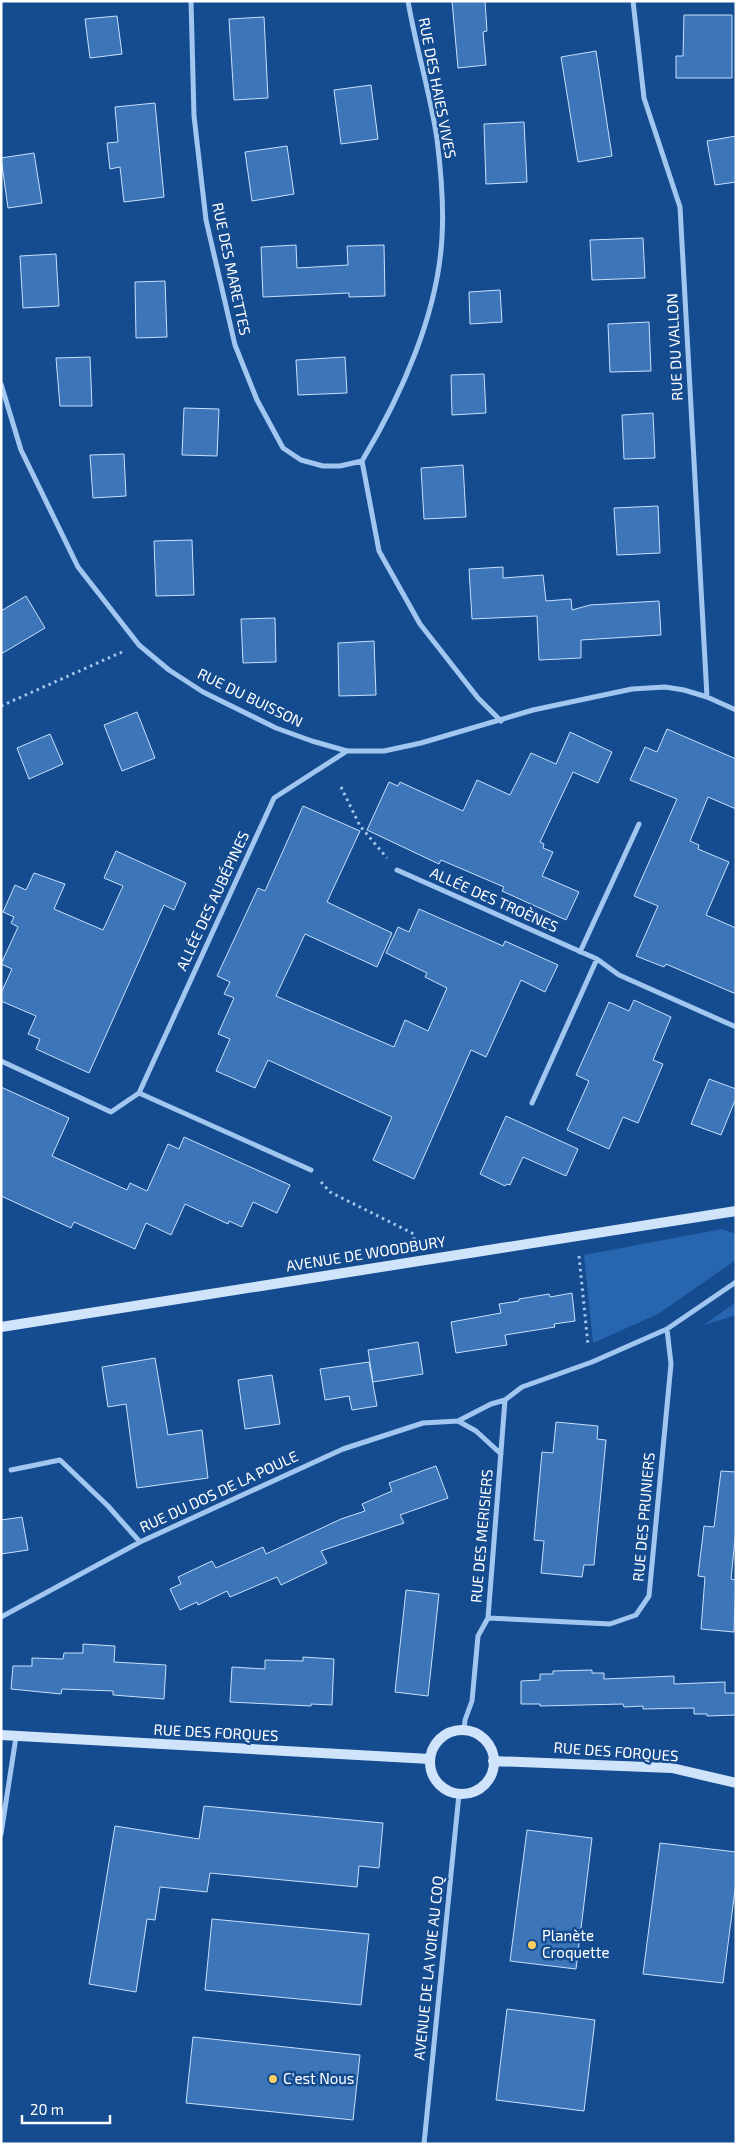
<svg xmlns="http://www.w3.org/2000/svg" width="737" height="2145" font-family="'Exo 2',sans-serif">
  <rect width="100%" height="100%" fill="#154c90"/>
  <path fill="#2765af" d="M 722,1229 L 736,1234 L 736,1260 L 658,1314 L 593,1343 L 584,1255 Z
    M 736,1302 L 736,1315 L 704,1325 Z"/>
  <path fill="#3d75b9" stroke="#c8e0fc" d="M 452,1 L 485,1 L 487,31 L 483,32 L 486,65 L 458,68 Z
    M 684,15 L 732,15 L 732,78 L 676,78 L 676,56 L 683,56 Z
    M 117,16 L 122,54 L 90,58 L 85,19 Z
    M 264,17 L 268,98 L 234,100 L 229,19 Z
    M 596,51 L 612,156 L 578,162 L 561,57 Z
    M 371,85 L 378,139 L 341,144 L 334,90 Z
    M 155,103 L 164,197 L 124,202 L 120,167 L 110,169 L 107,143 L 118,142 L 115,107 Z
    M 524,122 L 527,182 L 486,184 L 484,124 Z
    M 736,136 L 736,182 L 715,185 L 707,141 Z
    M 287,146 L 294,194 L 252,201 L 245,152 Z
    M 34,153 L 42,203 L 8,208 L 1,158 Z
    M 643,238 L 645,278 L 592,280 L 590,240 Z
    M 296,245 L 297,268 L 348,265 L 347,246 L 384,245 L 385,296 L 349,297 L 349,293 L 263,297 L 261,247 Z
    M 56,254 L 59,306 L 23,308 L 20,256 Z
    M 165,281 L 167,337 L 136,338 L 135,282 Z
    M 500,290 L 502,322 L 470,324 L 469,292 Z
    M 649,322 L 651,371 L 610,372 L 608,324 Z
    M 90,357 L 92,406 L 60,406 L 56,358 Z
    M 345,357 L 347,393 L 298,395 L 296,360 Z
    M 484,374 L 486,413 L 452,415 L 451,375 Z
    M 184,408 L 219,409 L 217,456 L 182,455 Z
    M 653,413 L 655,458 L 624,459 L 622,415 Z
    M 124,454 L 126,496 L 93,498 L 90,455 Z
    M 463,465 L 466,517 L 424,519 L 421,468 Z
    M 658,506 L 660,553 L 617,555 L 614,508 Z
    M 192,540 L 194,595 L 156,596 L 154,541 Z
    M 503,567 L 503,578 L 543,575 L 546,601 L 571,599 L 572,610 L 590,605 L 659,601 L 661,635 L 581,640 L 581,658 L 539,660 L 537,616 L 472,619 L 469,569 Z
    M 26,596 L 45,628 L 1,654 L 1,611 Z
    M 275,618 L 276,662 L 243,663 L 241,619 Z
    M 374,641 L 376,695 L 339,696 L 338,643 Z
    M 137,712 L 155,758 L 122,771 L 104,725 Z
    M 667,729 L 736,759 L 736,809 L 708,797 L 690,841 L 699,845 L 698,849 L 729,862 L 706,915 L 736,928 L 736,994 L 666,964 L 664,967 L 636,956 L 658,906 L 634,896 L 677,799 L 630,780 L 645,747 L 657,752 Z
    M 570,732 L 612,752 L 598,783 L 573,772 L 540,842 L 544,844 L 543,848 L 553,852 L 542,876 L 579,892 L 566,920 L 502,891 L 504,887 L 441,860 L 439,864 L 367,830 L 389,782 L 398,786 L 400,782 L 463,811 L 477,780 L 510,795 L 531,753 L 556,764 Z
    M 50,734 L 63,764 L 29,779 L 17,748 Z
    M 303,806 L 360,831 L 327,902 L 392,933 L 377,967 L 305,934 L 276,996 L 394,1047 L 405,1020 L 428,1031 L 447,988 L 425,977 L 427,973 L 386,953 L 398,927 L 409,932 L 419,909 L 503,946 L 505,941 L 558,965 L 545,992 L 521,980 L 486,1057 L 471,1050 L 414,1179 L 373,1160 L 392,1117 L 268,1060 L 255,1088 L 216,1071 L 230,1039 L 218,1034 L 234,998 L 224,994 L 230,982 L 217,976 L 258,888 L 265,891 Z
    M 116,851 L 186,883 L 174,910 L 164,905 L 89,1073 L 36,1049 L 40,1039 L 28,1034 L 36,1016 L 1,1001 L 1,993 L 12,969 L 1,964 L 18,927 L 11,923 L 14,917 L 3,912 L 15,885 L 26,890 L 34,873 L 65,884 L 54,909 L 103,930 L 123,886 L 104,878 Z
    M 634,1000 L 671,1017 L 653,1060 L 663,1064 L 638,1123 L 623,1117 L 609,1149 L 567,1130 L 589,1081 L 576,1075 L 609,1002 L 629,1011 Z
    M 709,1079 L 736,1089 L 736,1098 L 721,1135 L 691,1124 Z
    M 1,1087 L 69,1118 L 52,1156 L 127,1190 L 130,1183 L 147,1191 L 168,1144 L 179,1149 L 184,1137 L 290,1185 L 277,1213 L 253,1202 L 242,1227 L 229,1221 L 228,1224 L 185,1204 L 171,1235 L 146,1223 L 135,1249 L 74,1222 L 71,1228 L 1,1196 Z
    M 506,1116 L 578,1149 L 566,1176 L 523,1157 L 510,1185 L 507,1184 L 505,1186 L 480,1174 Z
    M 572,1293 L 575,1321 L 554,1324 L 555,1327 L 505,1335 L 507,1345 L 456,1353 L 451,1322 L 501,1313 L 499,1304 L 519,1301 L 519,1299 L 549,1294 L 550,1297 Z
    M 418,1342 L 423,1374 L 373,1382 L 368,1350 Z
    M 155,1358 L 168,1435 L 202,1430 L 208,1478 L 137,1488 L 126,1404 L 108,1407 L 102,1367 Z
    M 369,1362 L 377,1406 L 352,1410 L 349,1396 L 325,1400 L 320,1369 Z
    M 272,1375 L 280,1424 L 245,1429 L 238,1380 Z
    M 556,1422 L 598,1426 L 597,1439 L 606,1440 L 594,1565 L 584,1565 L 582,1577 L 541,1573 L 544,1541 L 534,1540 L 542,1452 L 553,1453 Z
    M 436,1466 L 448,1498 L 400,1515 L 404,1523 L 321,1551 L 327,1563 L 281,1585 L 277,1577 L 230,1597 L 227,1591 L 198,1605 L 197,1602 L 180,1610 L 170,1589 L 181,1584 L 178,1577 L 212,1561 L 216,1568 L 263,1547 L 266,1554 L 341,1519 L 365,1511 L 362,1504 L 392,1491 L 389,1483 Z
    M 721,1471 L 736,1472 L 736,1529 L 731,1579 L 736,1580 L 734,1632 L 701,1629 L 705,1577 L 698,1576 L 704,1526 L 714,1527 Z
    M 22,1517 L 28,1550 L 1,1554 L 1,1520 Z
    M 406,1590 L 439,1594 L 428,1696 L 395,1692 Z
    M 83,1644 L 115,1646 L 114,1662 L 166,1665 L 164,1699 L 113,1695 L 113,1691 L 62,1689 L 61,1694 L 11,1689 L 13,1666 L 32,1666 L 32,1658 L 63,1659 L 64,1653 L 83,1653 Z
    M 303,1657 L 334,1659 L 332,1705 L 311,1704 L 311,1706 L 230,1702 L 232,1667 L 265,1669 L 265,1660 L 303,1661 Z
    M 592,1670 L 592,1673 L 604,1673 L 604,1679 L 674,1676 L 674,1684 L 725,1682 L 725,1693 L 736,1693 L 736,1715 L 707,1716 L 707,1714 L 694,1714 L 694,1708 L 643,1709 L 643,1706 L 624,1707 L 623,1704 L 540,1706 L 540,1704 L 521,1704 L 521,1681 L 540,1680 L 540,1674 L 553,1674 L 553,1671 Z
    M 204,1806 L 383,1823 L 379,1868 L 359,1866 L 357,1887 L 210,1873 L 207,1892 L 160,1887 L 155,1920 L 147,1919 L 136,1992 L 89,1984 L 115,1826 L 199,1839 Z
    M 527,1830 L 592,1838 L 576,1969 L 510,1961 Z
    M 660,1843 L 736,1852 L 736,1882 L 723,1983 L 643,1974 Z
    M 212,1919 L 369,1934 L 361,2005 L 205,1990 Z
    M 507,2009 L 595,2020 L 584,2111 L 496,2100 Z
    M 193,2037 L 360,2055 L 353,2120 L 186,2103 Z"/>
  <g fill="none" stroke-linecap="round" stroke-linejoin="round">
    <path stroke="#a1c6f0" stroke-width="3" stroke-dasharray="2.5 4" stroke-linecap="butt" d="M 1,706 L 122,652
      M 341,787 L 360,826 L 387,858
      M 321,1182 L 330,1192 L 414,1234 L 414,1241
      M 579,1256 L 588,1345"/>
    <path stroke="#a1c6f0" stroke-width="5" d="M 191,1 L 194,116 L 206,220 L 235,345 L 257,400 L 283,448 L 301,460 L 323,466 L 340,466 L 362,461
      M 408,1 C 416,48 430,92 437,139 C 441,171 444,205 442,237 C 438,314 401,396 362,461 L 379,551 L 420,624 L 478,698 L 501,721
      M 633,1 L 644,98 L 680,207 L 707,697
      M 1,384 L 21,450 L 78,567 L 139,645 L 169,670 L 203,692 L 276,728 L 312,741 L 347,751 L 384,751 L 421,743 L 533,710 L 632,689 L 665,687 L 684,690 L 707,697 L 736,710
      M 397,870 L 597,959 L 619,975 L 736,1027
      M 580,952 L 639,824
      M 1,1061 L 111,1112 L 139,1093 L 274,798 L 347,751
      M 139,1093 L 311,1170
      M 532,1103 L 597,959
      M 458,1421 L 476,1431 L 501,1454
      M 11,1470 L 60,1460 L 108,1506 L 140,1542
      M 1,1617 L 140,1542 L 343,1449 L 423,1423 L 458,1421 L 491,1404 L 505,1400 L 522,1387 L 592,1362 L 667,1329 L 736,1282
      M 488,1618 L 610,1624 L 636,1615 L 649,1596 L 671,1364 L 667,1329
      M 464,1731 L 465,1720 L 472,1701 L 478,1636 L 488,1618 L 505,1400
      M 1,1834 L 16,1737
      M 424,2144 L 459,1794"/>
    <path stroke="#cfe3fb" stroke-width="10" d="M 1,1327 L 736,1211
      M430 1762a32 32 0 1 1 64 0a32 32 0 1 1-64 0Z
      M 1,1735 L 430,1759
      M 493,1761 L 672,1768 L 736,1783"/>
  </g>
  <g fill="#ffd061" stroke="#154c90" stroke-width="2">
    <circle cx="532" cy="1945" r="5"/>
    <circle cx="273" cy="2079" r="5"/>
  </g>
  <g text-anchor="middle" stroke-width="5" stroke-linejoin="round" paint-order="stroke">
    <g font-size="15" fill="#fff" stroke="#154c90">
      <text transform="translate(437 88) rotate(79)" y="5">RUE DES HAIES VIVES</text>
      <text transform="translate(231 269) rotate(78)" y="5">RUE DES MARETTES</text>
      <text transform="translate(675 347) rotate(-93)" y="5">RUE DU VALLON</text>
      <text transform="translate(250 698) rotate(26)" y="5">RUE DU BUISSON</text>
      <text transform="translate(494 900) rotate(24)" y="5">ALLÉE DES TROÈNES</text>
      <text transform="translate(213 901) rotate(-65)" y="5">ALLÉE DES AUBÉPINES</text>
      <text transform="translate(366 1254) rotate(-9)" y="5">AVENUE DE WOODBURY</text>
      <text transform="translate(219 1492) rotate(-25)" y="5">RUE DU DOS DE LA POULE</text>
      <text transform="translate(644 1517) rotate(-85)" y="5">RUE DES PRUNIERS</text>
      <text transform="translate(482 1536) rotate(-85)" y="5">RUE DES MERISIERS</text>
      <text transform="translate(216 1733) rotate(3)" y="5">RUE DES FORQUES</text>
      <text transform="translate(616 1752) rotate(4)" y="5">RUE DES FORQUES</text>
      <text transform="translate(429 1968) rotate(-84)" y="5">AVENUE DE LA VOIE AU COQ</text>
    </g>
    <g font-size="15" fill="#fff" stroke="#154c90" text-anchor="start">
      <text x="542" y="1941">Planète<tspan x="542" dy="17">Croquette</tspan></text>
      <text x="283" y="2084">C'est Nous</text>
    </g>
  </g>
  <rect width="737" height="2145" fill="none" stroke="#ffffff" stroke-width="5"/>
  <path d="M22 2115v8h88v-8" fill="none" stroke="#ffffff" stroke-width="2.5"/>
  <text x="30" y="2115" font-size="15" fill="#ffffff" stroke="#154c90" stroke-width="4" paint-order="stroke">20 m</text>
</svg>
